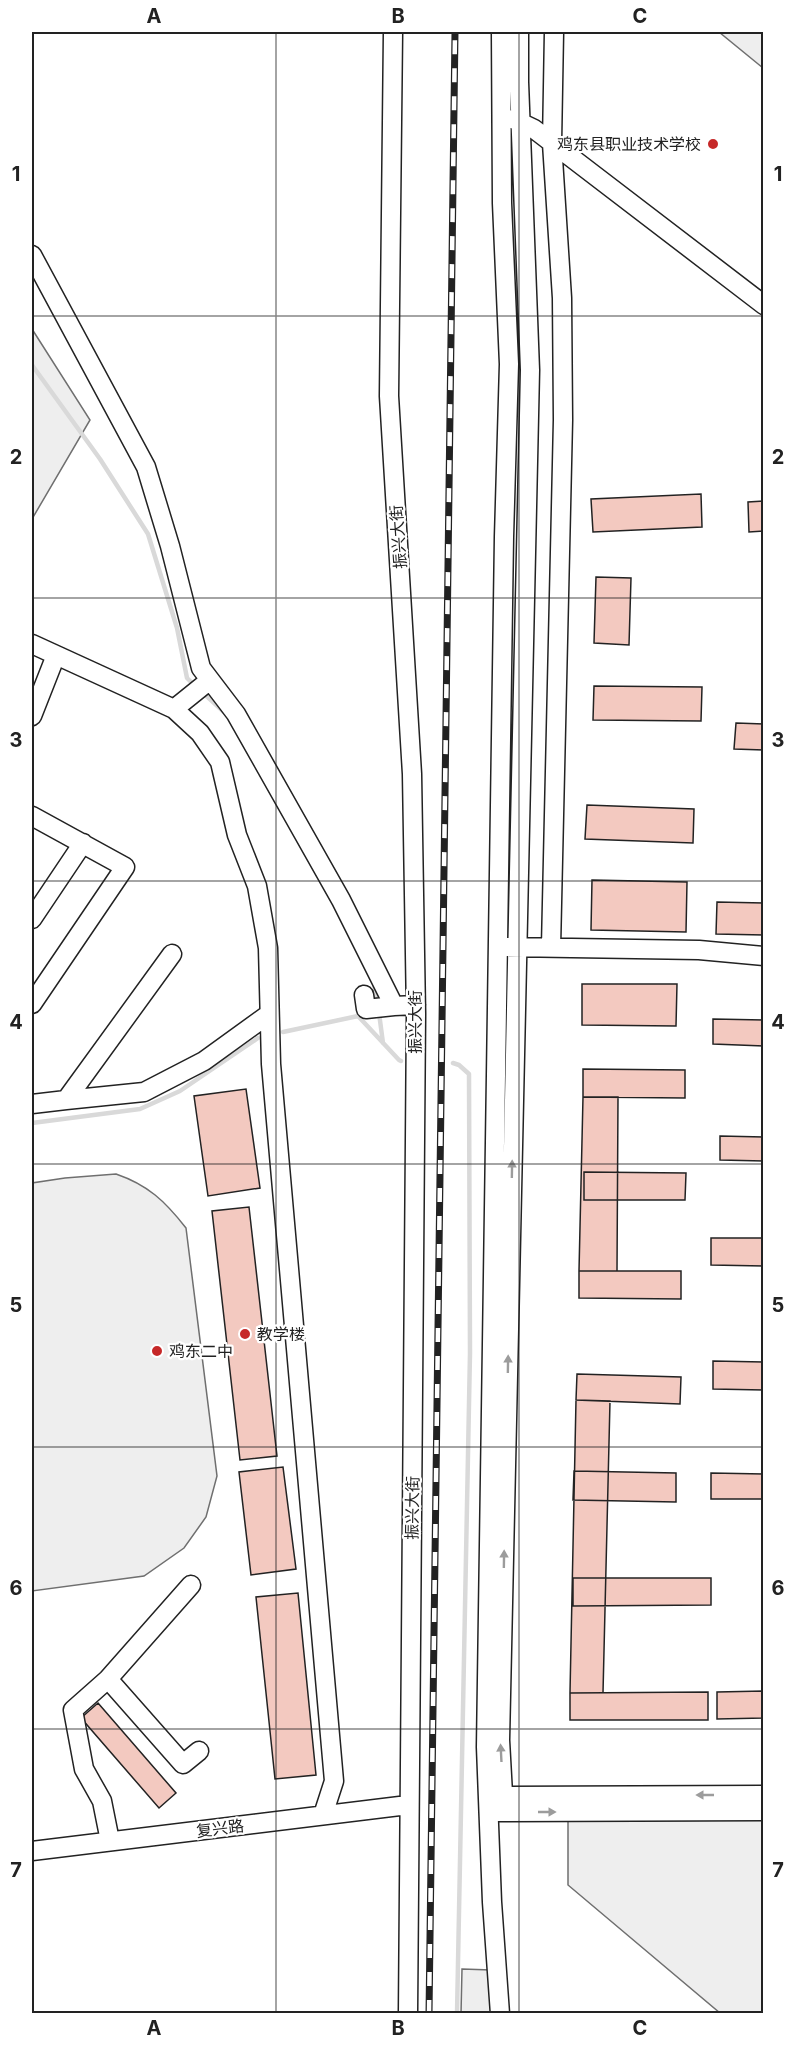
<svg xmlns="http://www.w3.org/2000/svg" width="795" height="2045" font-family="Inter,'Noto Sans SC',sans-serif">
  <rect width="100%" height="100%" fill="#fff"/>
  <path fill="#eee" stroke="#6f6f6f" stroke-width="1.5" d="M 719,32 L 763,32 L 763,68 Z
    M 32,329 L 90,420 L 32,519 Z
    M 116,1174 C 148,1185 165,1201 186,1228 L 217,1476 L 206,1517 L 184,1548 L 144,1576 L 32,1591 L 32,1183 L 65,1178 Z
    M 763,1820 L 763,2013 L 720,2013 L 568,1885 L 568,1821 Z
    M 462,1969 L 491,1970 L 494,2013 L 461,2014 Z"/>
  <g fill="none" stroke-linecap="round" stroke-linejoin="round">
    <path stroke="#d9d9d9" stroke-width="4.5" d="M 32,365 L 100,459 L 148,534 L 177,628 L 187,678 L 195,686
      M 201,691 L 224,712
      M 374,983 L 377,1004
      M 379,1013 L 383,1043
      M 283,1032 L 358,1016 L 399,1060 L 401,1061
      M 453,1063 L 459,1065 L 469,1074 L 470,1353 L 457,2014
      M 32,1123 L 140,1109 L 180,1091 L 258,1038"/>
  </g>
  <path fill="#f3c9c0" stroke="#222" stroke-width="1.5" d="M 701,494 L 702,527 L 593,532 L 591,499 Z
    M 764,501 L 764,531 L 749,532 L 748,502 Z
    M 596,577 L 631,578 L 629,645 L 594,643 Z
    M 594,686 L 702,687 L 701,721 L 593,720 Z
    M 736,723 L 764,724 L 764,750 L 734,749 Z
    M 587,805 L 694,809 L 693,843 L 585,839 Z
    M 592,880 L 687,882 L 686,932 L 591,930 Z
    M 717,902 L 764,903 L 764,935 L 716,934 Z
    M 582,984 L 677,984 L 676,1026 L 582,1025 Z
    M 713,1019 L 764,1020 L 764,1046 L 713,1044 Z
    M 583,1069 L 685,1070 L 685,1098 L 583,1097 Z
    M 246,1089 L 260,1188 L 208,1196 L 194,1096 Z
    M 583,1097 L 618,1097 L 617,1271 L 579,1271 Z
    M 720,1136 L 764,1137 L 764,1161 L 720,1160 Z
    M 584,1172 L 686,1173 L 685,1200 L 584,1200 Z
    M 249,1207 L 277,1456 L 240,1460 L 212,1211 Z
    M 711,1238 L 764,1238 L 764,1266 L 711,1265 Z
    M 579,1271 L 681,1271 L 681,1299 L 579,1298 Z
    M 713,1361 L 764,1362 L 764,1390 L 713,1389 Z
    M 577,1374 L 681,1377 L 680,1404 L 576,1400 Z
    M 576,1400 L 610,1401 L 603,1693 L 570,1693 Z
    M 283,1467 L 296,1569 L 251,1575 L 239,1472 Z
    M 574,1471 L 676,1473 L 676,1502 L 573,1500 Z
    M 711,1473 L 764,1474 L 764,1499 L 711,1499 Z
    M 573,1578 L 711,1578 L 711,1605 L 573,1606 Z
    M 298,1593 L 316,1775 L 275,1779 L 256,1597 Z
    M 764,1691 L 764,1718 L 717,1719 L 717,1692 Z
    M 708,1692 L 708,1720 L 570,1720 L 570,1693 Z
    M 98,1703 L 176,1793 L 159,1808 L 81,1718 Z"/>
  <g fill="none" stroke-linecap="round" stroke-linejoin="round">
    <g stroke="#222" stroke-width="21">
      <path id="minor" d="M 393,32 L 389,396 L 412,774 L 416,1014 L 408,2014
        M 513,119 L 534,129 L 764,305
        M 32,255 L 146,467 L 170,546 L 201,668 L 236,714 L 341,900 L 394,1006 L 416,1005
        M 32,644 L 174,709 L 200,733 L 220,762 L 237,835 L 257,886 L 268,948 L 271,1064 L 334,1781 L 323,1815
        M 174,709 L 210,680
        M 32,716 L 56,655
        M 32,816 L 125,867 L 32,1004
        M 32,919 L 83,843
        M 506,947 L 699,950 L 764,956
        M 551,947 L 563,420 L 562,298 L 552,143 L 554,32
        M 364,995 L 366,1009 L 394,1006
        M 66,1100 L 144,1092 L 204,1061 L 269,1014
        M 32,1104 L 66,1100 L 172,954
        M 108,1679 L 183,1764 L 199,1751
        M 492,1796 L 764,1795
        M 493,1812 L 764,1811
        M 504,1812 L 500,1740 L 530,370 L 519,82 L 519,32
        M 110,1841 L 102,1801 L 84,1769 L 73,1710 L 108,1679 L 191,1585
        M 32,1851 L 408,1805
        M 500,2014 L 492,1902 L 486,1747 L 504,537 L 509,364 L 502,203 L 501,32"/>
    </g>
    <use href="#minor" stroke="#fff" stroke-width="18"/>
    <g stroke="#222" stroke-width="7">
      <path id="rail" d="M 429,2014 L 455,32"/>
    </g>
    <use href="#rail" stroke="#fff" stroke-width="4.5" stroke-dasharray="14" stroke-linecap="butt"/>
  </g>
  <defs><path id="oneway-solid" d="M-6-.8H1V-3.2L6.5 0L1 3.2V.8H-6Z" transform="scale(1.5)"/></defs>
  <g fill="#9c9c9c">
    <use href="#oneway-solid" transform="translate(512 1169) rotate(-89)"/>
    <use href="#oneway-solid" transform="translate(508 1364) rotate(-89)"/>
    <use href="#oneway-solid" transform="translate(504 1559) rotate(-89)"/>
    <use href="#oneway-solid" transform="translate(501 1753) rotate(-93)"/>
    <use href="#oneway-solid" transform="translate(705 1795) rotate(180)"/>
    <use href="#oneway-solid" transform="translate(547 1812)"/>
  </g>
  <path fill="none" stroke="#222" stroke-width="1.5" stroke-opacity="0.55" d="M 276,32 L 276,2014M 519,32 L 519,2014M 32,316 L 764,316M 32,598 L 764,598M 32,881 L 764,881M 32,1164 L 764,1164M 32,1447 L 764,1447M 32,1729 L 764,1729"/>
  <g fill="#c62828" stroke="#fff" stroke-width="2">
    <circle cx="713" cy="144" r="6"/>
    <circle cx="245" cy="1334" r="6"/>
    <circle cx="157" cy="1351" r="6"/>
  </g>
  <g text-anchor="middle" stroke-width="4.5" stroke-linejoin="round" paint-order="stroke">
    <g font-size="16" fill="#222" stroke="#fff" text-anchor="start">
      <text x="701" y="150" text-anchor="end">鸡东县职业技术学校</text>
      <text x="257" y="1340">教学楼</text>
      <text x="169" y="1357">鸡东二中</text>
    </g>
    <g font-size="16" fill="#222" stroke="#fff">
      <text transform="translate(398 537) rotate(-94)" y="6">振兴大街</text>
      <text transform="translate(415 1022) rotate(-90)" y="6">振兴大街</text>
      <text transform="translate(412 1508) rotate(-89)" y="6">振兴大街</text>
      <text transform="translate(220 1828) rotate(-7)" y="6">复兴路</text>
    </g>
  </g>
  <rect width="795" height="2045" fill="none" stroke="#ffffff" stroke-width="66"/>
  <rect x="33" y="33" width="729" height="1979" fill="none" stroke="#222" stroke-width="2"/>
  <g font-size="20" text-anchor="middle" font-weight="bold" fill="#222">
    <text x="154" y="23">A</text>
    <text x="398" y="23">B</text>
    <text x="640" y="23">C</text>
    <text x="16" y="181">1</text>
    <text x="778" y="181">1</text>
    <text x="16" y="464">2</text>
    <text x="778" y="464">2</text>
    <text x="16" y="747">3</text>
    <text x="778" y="747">3</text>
    <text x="16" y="1029">4</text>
    <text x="778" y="1029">4</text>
    <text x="16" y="1312">5</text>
    <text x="778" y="1312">5</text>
    <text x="16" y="1595">6</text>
    <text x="778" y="1595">6</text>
    <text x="16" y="1877">7</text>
    <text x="778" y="1877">7</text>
    <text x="154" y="2035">A</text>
    <text x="398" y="2035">B</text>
    <text x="640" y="2035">C</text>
  </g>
</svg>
